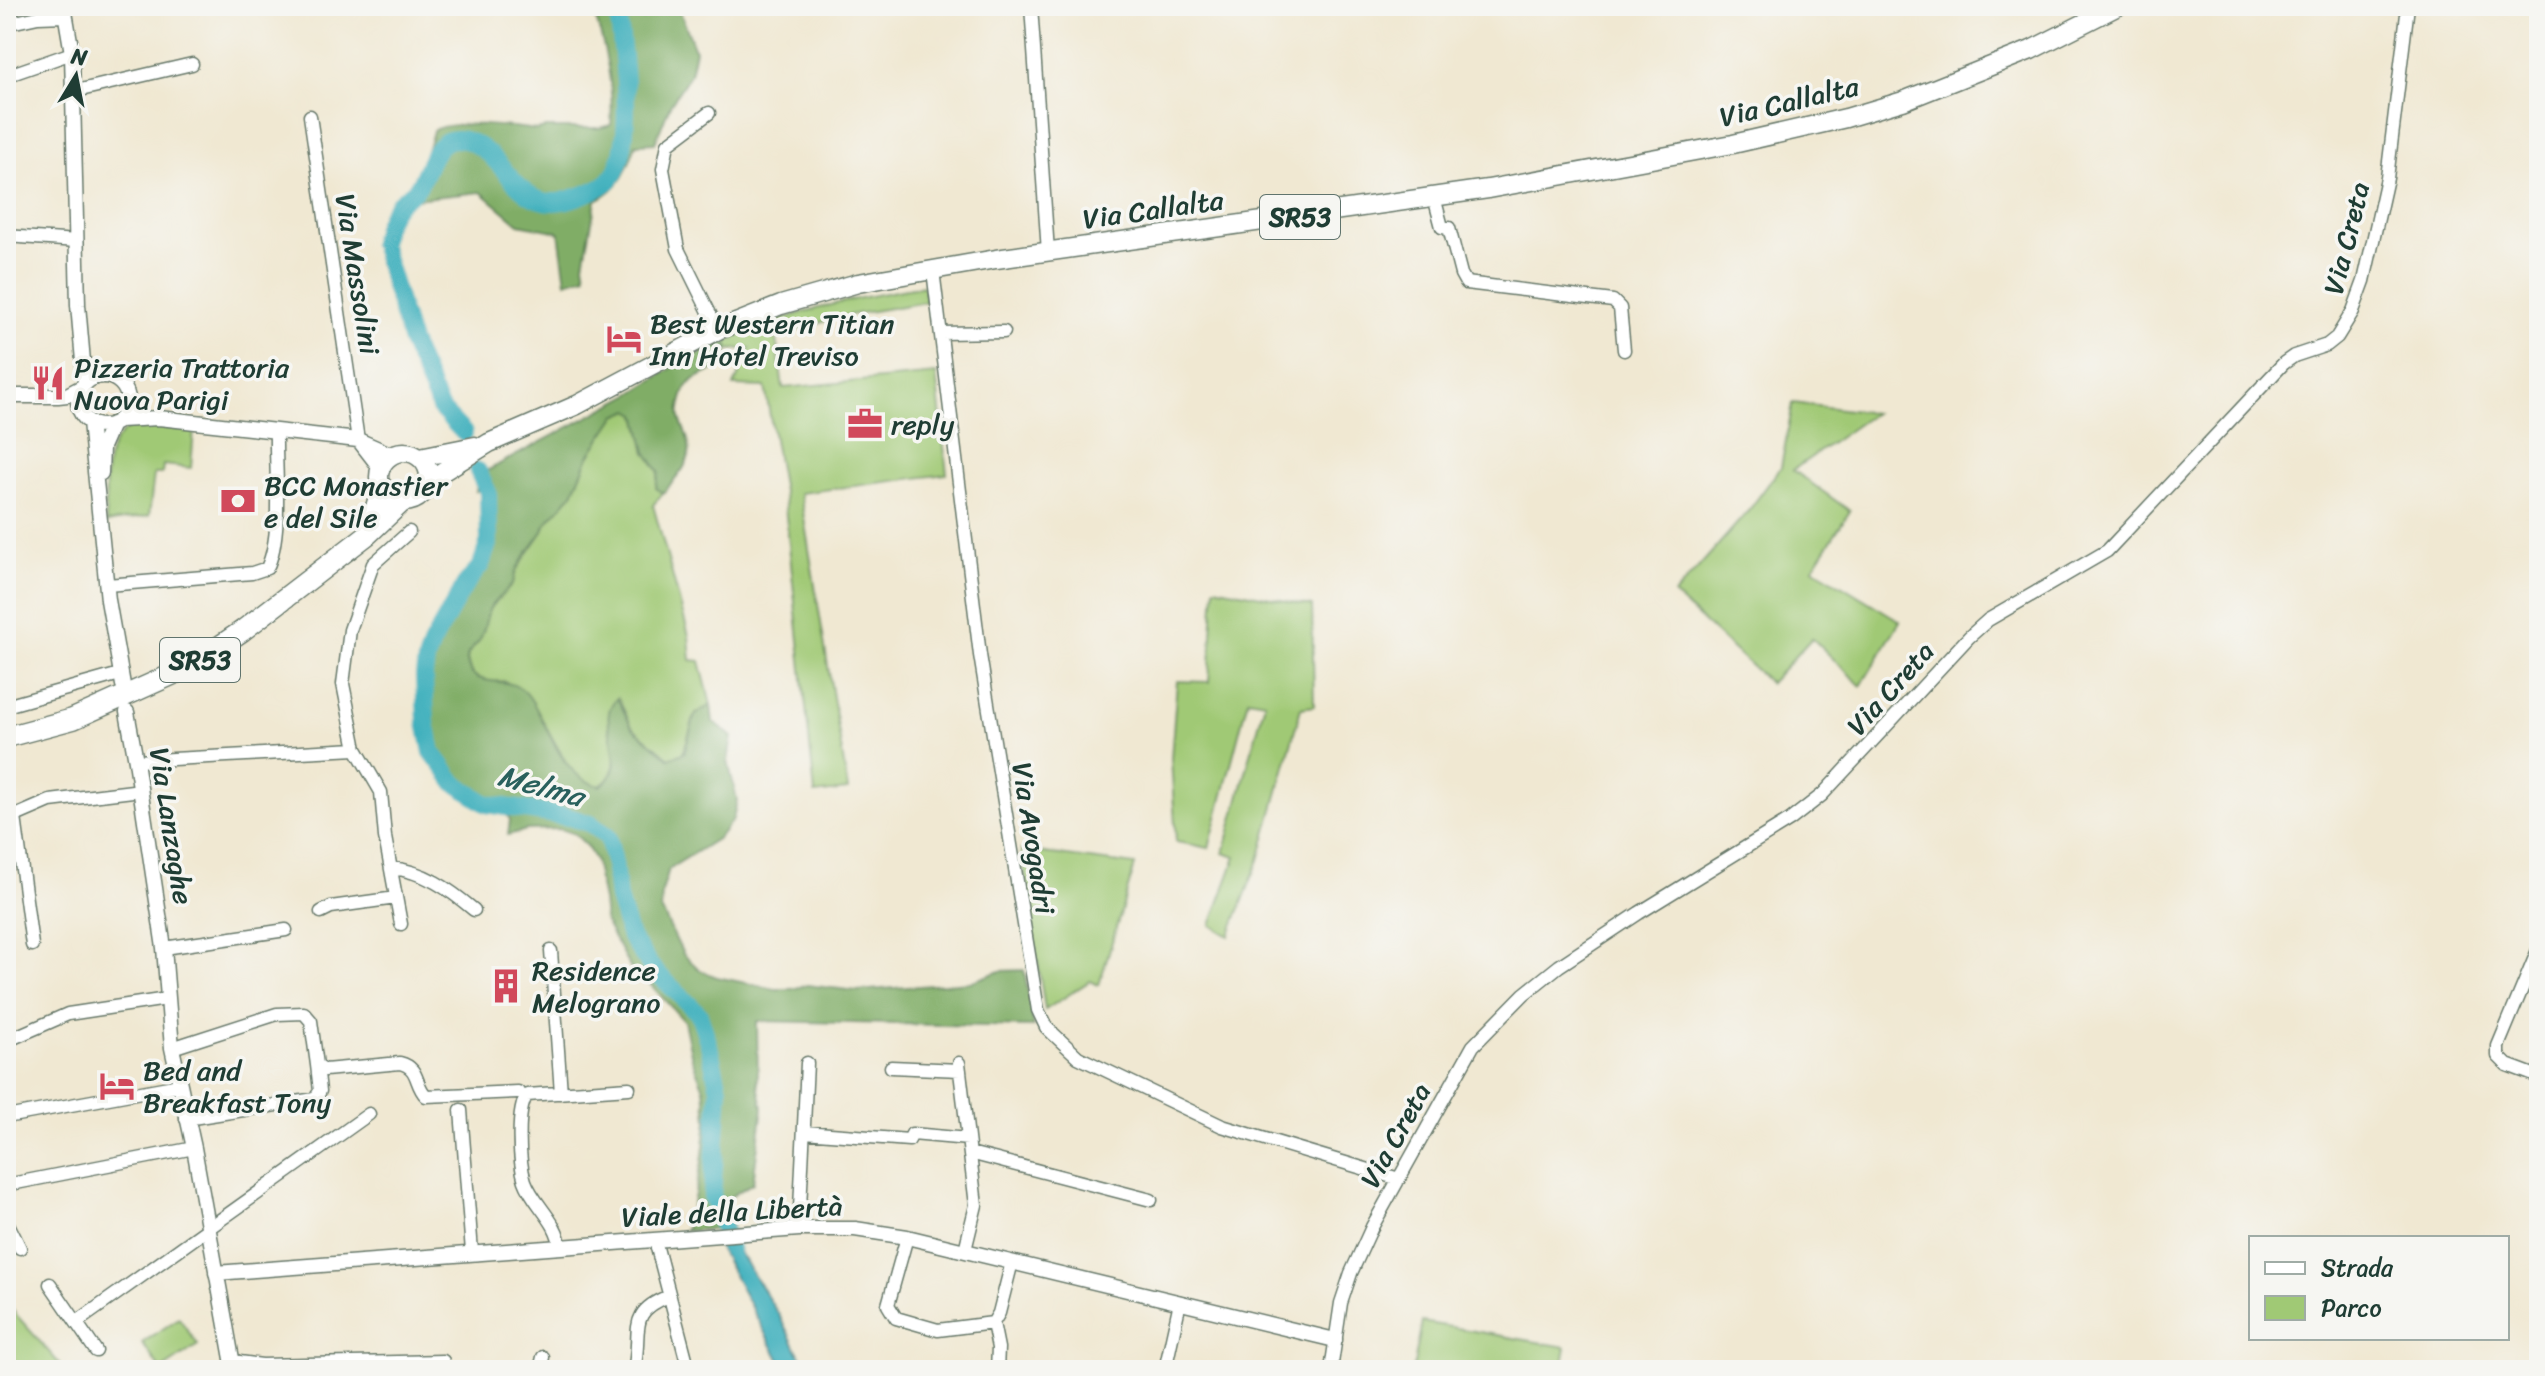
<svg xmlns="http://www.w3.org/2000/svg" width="2545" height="1376" font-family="Sriracha,sans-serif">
  <rect width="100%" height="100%" fill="#f6f6f2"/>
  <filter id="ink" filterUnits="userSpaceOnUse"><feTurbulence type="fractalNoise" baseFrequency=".0125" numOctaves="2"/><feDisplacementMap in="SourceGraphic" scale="16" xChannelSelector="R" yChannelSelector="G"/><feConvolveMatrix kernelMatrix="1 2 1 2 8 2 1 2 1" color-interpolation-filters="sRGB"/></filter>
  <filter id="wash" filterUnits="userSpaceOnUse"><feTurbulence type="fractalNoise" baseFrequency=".006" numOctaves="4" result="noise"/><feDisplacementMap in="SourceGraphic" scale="32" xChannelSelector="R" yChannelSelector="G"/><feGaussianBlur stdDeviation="1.8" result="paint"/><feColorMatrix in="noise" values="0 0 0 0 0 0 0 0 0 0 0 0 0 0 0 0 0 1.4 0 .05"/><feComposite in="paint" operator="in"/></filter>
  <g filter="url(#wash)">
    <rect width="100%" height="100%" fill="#f0e8d2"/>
    <path fill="#a0c975" stroke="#608354" stroke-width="2" d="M 924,286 L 926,302 L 838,317 L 776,337 L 783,388 L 936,374 L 947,474 L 800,493 L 848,790 L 815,794 L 784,497 L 765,387 L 734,386 L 750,348 L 729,350 L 727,341 C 792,311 854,298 924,286 Z
      M 1793,403 L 1874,413 L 1793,470 L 1850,511 L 1813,568 L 1900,621 L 1861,686 L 1812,638 L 1770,683 L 1674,595 L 1749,510 L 1781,467 Z
      M 630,410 L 637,414 L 646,452 L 659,472 L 656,487 L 663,493 L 653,505 L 689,636 L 691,660 L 700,661 L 711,705 L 695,715 L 683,753 L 669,758 L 632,727 L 618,698 C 615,707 608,720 609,729 C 610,735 614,741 615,747 C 618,761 612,779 600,786 L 583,781 L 571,771 L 531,700 L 505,681 L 489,682 L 474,676 L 467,661 L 468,653 L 479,641 L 489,609 L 511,586 L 516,571 L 543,531 L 545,525 L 573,493 L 589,456 L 616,416 Z
      M 130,427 L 194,429 L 191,468 L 163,465 L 162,474 L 154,474 L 149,516 L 106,523 C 107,489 98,447 130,427 Z
      M 1215,587 L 1312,606 L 1314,706 L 1301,708 L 1259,860 L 1229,936 L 1211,925 L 1236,857 L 1224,853 L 1265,702 L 1248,699 L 1209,848 L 1176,842 L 1171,758 L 1177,681 L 1209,682 Z
      M 1021,850 L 1135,865 L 1099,985 L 1090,981 L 1045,1010 Z
      M 6,1301 L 12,1310 L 65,1370 L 6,1370 Z
      M 179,1318 L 198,1345 L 161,1370 L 142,1343 Z
      M 1422,1322 L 1566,1347 L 1562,1370 L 1413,1370 Z"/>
    <path fill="#80ad66" stroke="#50754d" stroke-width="2" d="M 592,6 L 678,6 L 695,50 L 690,74 L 670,105 L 655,143 L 636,144 C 628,168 621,189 596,200 L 584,264 L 586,276 L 566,282 L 559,232 L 519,224 L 481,192 L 396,201 L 418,180 L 433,131 C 449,119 516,127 537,130 L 546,128 L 599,128 L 611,125 C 614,83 605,46 592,6 Z
      M 727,341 C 734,377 693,367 684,393 C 675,421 681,417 688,440 C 695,461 675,480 663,493 L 656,488 L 659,472 L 646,452 L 637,414 L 630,410 L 616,416 L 589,456 L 573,493 L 545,525 L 543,531 C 535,544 521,558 516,572 C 512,581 517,575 512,584 C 507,592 497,598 491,606 C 485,616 486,631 479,641 C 474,648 466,651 467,661 C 472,695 511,669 530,698 C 550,728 560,777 600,786 C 636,766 591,721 617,698 L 632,727 L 669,758 L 684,753 L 695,715 L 711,705 L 713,722 L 732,737 L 728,761 L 737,800 L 733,819 L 718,838 L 669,869 L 662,892 L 661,909 L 683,954 L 701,971 L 717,977 L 775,989 L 792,989 L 807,985 L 857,991 L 970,982 L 1000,971 L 1024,970 L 1034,1027 L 757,1021 L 758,1085 L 763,1107 L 753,1183 L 727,1199 L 732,1228 L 684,1231 L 688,1225 L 702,1162 L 707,1120 L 704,1089 L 692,1059 L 684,1021 L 651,985 L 631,969 L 605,922 L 603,901 L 595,860 L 586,845 L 575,834 L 560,829 L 527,830 L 508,835 L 510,820 L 506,812 C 445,796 428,769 422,708 C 420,689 418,666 426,648 C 454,583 500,568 482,488 L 476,491 L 479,475 L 631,394 L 683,361 Z"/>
    <path fill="#41b0bd" stroke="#307678" stroke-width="2" d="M 736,1243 L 740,1254 L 779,1315 L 807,1370 L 785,1370 L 717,1244 Z"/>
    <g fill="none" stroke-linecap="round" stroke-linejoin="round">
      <path stroke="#41b0bd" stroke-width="18" d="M 464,433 L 440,408 L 411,342 L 381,243 C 384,229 388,215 398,204 C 404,198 412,194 417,188 C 430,170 432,133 464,140 C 496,147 510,190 540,200 C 555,205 569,200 582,195 C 591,192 602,187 609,181 C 638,151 622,45 617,6
        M 478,471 L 488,492 L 489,541 L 481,565 L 465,585 L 432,643 L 426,661 L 424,676 L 426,722 L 432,752 L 455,783 L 487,804 L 569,817 L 591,824 L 608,837 L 614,863 L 618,898 L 630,937 L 652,968 L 699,1014 L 709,1045 L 719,1089 L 712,1196 L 730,1249"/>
    </g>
  </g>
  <g filter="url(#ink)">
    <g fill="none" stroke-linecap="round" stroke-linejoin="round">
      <g stroke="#68796b" stroke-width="15">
        <path id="minor" d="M 1031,6 L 1048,252
          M 6,24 L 38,17 L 65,16
          M 6,76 L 72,53
          M 72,92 L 192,64
          M 709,113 L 668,144 L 663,169 L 678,249 L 718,330
          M 310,116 L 358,440
          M 1434,197 L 1442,227 L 1449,228 L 1461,274 L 1466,283 L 1613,301 L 1620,308 L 1624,350
          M 6,236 L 77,241
          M 933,270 L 980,655 L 1038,1010 L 1046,1027 L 1078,1057 L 1222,1126 L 1399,1179
          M 941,333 L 1004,332
          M 107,585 L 252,573 L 267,568 C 283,535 275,469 276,432
          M 6,706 L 120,674
          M 136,761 L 356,749
          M 15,817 L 32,945
          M 6,820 L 50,801 L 141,790
          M 391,868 C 424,871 449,889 474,910
          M 321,912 L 331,907 L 396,898
          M 401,924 L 385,837 L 381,792 L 356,749 L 343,684 L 350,630 L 373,564 L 409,532
          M 164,948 L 286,930
          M 2539,948 L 2498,1046 L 2498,1056 L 2507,1065 L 2539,1077
          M 551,951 L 561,1093
          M 6,1041 L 68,1014 L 167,999
          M 172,1048 L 277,1014 L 304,1013 L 311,1021 L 317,1065 L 325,1070 L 400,1063 C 420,1068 414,1084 426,1096 L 518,1092
          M 959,1063 L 976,1205 L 965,1250
          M 891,1067 L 960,1070
          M 461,1110 L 472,1252
          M 6,1117 L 179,1085
          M 186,1119 L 315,1099 L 320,1091 L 317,1065
          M 804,1132 L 909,1140 L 912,1134 L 968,1139
          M 970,1153 L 1151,1200
          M 6,1185 L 194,1148
          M 6,1220 L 20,1248
          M 799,1229 L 807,1063
          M 907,1237 L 888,1305 L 896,1318 L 938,1330 L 993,1323
          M 655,1240 L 689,1370
          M 560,1247 C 559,1222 533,1204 525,1181 C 519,1163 516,1110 527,1095 L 629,1088
          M 50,1284 L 96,1351
          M 77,1322 L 369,1114
          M 232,1361 L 262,1365 L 443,1361 L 441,1370
          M 540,1370 L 543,1357
          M 634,1370 C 643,1331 625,1313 669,1296
          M 997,1370 L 998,1348 L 993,1323 L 999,1313 L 1012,1262
          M 1165,1370 L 1180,1302
          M 1331,1370 L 1341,1303 L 1351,1273 L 1372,1227 L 1473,1046 L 1524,994 L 1559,966 L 1639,913 L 1790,820 L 1822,795 L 1969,637 L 1988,620 L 2107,551 L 2284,363 L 2294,356 L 2327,345 L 2337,337 L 2353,311 L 2364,281 L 2387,178 L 2408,6"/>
      </g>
      <g stroke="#68796b" stroke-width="17">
        <path id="tertiary" d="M 64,6 L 72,53 L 78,305 L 85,384
          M78 401a25 25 0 1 1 50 0a25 25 0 1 1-50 0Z
          M 6,396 L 58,396 L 67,395 L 82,387
          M 119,420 L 159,418 L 358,440 L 392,455
          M 90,422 L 108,600 L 123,685
          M 361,443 L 381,469
          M 101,473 L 102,447 L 112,424
          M 127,712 L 136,761 L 164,948 L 172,1048 L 194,1148 L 234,1370
          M 216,1273 L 799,1229 L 855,1229 L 907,1237 L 1335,1340"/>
      </g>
      <g stroke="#68796b" stroke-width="21">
        <path id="primary" d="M379 477a25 25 0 1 1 50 0a25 25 0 1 1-50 0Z
          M 420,457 L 475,446
          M 429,480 L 489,443 L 577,405 L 718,330 L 781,305 L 858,283 L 996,259 L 1488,189 L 1733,144 L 1846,118 L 1903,101 L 2031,50 L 2118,6"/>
      </g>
      <g stroke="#68796b" stroke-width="23">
        <path id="trunk" d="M 369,531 L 382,487
          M 6,737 L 73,719 L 189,667 L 242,631 L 367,535 L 403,501"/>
      </g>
      <use href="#minor" stroke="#fff" stroke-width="12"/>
      <use href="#tertiary" stroke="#fff" stroke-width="14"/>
      <use href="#primary" stroke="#fff" stroke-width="18"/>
      <use href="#trunk" stroke="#fff" stroke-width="20"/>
    </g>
  </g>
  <defs>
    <g id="hotel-bare" transform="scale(2.76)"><path d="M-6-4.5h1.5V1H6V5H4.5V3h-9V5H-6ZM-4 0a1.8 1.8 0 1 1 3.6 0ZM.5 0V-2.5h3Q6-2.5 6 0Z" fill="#d1495b" stroke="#f6f6f2" stroke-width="2.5" paint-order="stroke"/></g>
    <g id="restaurant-bare" transform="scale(2.76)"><path d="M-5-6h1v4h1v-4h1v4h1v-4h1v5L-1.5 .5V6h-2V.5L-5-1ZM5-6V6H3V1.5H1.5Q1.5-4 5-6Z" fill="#d1495b" stroke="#f6f6f2" stroke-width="2.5" paint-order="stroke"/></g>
    <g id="office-bare" transform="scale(2.76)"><path d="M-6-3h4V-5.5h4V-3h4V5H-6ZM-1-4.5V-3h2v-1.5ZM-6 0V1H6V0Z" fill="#d1495b" stroke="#f6f6f2" stroke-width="2.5" paint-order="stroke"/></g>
    <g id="bank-bare" transform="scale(2.76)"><path d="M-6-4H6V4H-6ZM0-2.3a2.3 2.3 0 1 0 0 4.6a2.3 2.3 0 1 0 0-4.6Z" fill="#d1495b" stroke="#f6f6f2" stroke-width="2.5" paint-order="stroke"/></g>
    <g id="building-bare" transform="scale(2.76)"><path d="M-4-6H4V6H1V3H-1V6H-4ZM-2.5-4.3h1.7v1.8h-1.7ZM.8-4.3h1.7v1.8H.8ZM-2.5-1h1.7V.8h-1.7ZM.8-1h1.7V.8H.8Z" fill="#d1495b" stroke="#f6f6f2" stroke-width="2.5" paint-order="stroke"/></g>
  </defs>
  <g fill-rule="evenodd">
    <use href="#hotel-bare" x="624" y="339"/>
    <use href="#restaurant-bare" x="48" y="383"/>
    <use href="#office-bare" x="865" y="424"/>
    <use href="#bank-bare" x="238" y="501"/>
    <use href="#building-bare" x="506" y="986"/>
    <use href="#hotel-bare" x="117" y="1086"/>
  </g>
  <g text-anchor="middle" stroke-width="7" stroke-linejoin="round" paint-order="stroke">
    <g fill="#f6f6f2" stroke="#60746d" stroke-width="2">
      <rect x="1260" y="195" width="80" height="44" rx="6"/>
      <rect x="160" y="638" width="80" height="44" rx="6"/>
    </g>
    <g font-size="26" font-weight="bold" fill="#1f3d34">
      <text x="1300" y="226">SR53</text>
      <text x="200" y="669">SR53</text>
    </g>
    <g font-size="28" fill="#1f3d34" stroke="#f6f6f2">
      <text transform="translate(1789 101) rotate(-13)" y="10">Via Callalta</text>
      <text transform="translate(1153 209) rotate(-8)" y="10">Via Callalta</text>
      <text transform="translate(2346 238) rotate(-76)" y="10">Via Creta</text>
      <text transform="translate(358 274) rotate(81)" y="10">Via Massolini</text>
      <text transform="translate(1890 688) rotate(-48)" y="10">Via Creta</text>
      <text transform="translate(172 826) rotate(81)" y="10">Via Lanzaghe</text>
      <text transform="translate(1034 838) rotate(81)" y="10">Via Avogadri</text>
      <text transform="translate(1395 1135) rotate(-61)" y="10">Via Creta</text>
      <text transform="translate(732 1211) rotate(-3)" y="10">Viale della Libertà</text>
    </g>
    <g font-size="28" fill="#1f3d34" stroke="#f6f6f2" text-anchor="start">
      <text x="650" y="333">Best Western Titian<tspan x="650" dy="32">Inn Hotel Treviso</tspan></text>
      <text x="74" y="377">Pizzeria Trattoria<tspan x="74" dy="32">Nuova Parigi</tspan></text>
      <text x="891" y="434">reply</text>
      <text x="264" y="495">BCC Monastier<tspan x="264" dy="32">e del Sile</tspan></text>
      <text x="532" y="980">Residence<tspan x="532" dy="32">Melograno</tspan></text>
      <text x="143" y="1080">Bed and<tspan x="143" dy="32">Breakfast Tony</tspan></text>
    </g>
    <g font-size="30" font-style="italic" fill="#29605d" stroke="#f6f6f2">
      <text transform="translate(541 786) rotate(15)" y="10">Melma</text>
    </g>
  </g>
  <rect width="2545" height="1376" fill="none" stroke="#f6f6f2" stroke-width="32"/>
  <rect x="2249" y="1236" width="260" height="104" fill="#f6f6f2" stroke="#a0aca6" stroke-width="2"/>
  <rect x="2265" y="1262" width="40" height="12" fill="#ffffff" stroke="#a0aca6" stroke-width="2"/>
  <text x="2321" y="1276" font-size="24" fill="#1f3d34">Strada</text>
  <rect x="2265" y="1296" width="40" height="24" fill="#a0c975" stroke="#a0aca6" stroke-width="2"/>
  <text x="2321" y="1316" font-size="24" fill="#1f3d34">Parco</text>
  <g transform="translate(76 76) rotate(10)" stroke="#f6f6f2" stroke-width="6" paint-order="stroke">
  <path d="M0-6L14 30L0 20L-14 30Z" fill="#1f3d34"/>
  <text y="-12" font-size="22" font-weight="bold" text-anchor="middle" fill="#1f3d34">N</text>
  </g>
</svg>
